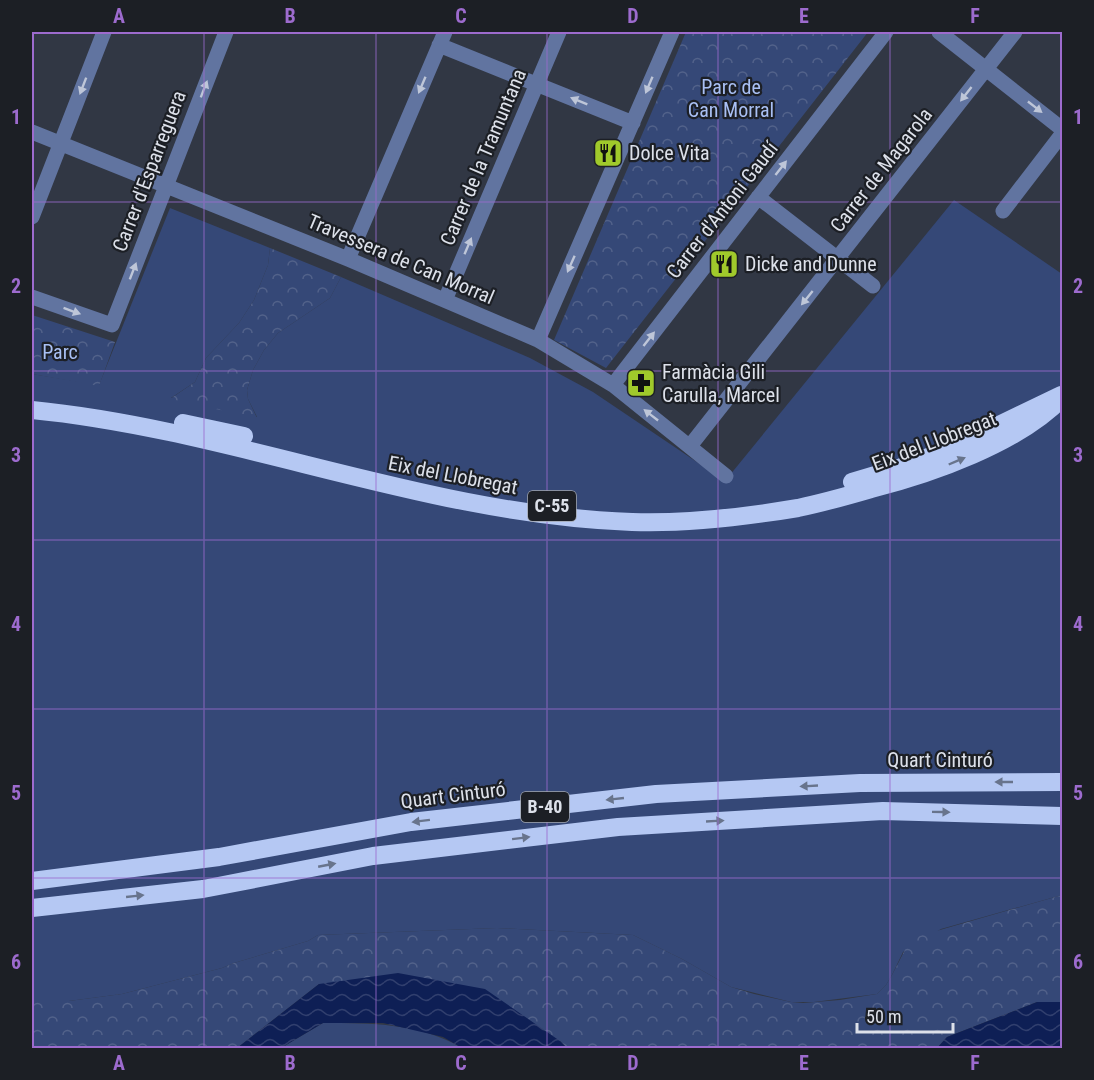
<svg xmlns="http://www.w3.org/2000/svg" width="1094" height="1080" font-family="'Roboto Condensed',sans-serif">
  <defs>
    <pattern id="forest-crowns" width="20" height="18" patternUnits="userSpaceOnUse" patternTransform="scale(1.5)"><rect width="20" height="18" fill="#354877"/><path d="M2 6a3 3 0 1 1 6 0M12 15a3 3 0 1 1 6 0" fill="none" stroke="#52628a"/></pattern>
    <pattern id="water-waves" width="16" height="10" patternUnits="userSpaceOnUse" patternTransform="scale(1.5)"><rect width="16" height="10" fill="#0e1f55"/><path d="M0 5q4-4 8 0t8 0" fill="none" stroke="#313f6e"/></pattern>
  </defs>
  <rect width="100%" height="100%" fill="#313744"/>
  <path fill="#354877" d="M 954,200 L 1062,274 L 1062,895 L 941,929 L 903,952 L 892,975 L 886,985 L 877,994 L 814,1002 L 791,1002 L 731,987 L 682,959 L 633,935 L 497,928 L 318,935 L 308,941 L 234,963 L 222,968 L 122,994 L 69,1001 L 32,1001 L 32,374 L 99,385 L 170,208 L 270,248 L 268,265 L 254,300 L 239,323 L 206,358 L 195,382 L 171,398 L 257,417 L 248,399 L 247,390 L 253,370 L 264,350 L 278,333 L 330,298 L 341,277 L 530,358 L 593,392 L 725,481 Z
    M 323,1023 C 371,1023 420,1023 462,1048 L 281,1048 Z"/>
  <path fill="url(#forest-crowns)" d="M 686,32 L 868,32 L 606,368 L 554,340 Z
    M 270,248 L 341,277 L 330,298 L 278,333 L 264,350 L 253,370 L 247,390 L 248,399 L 257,418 L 170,399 L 195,382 L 206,358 L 239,323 L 254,300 L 268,265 Z
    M 32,315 L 115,342 L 99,386 L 32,374 Z
    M 1062,895 L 1062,1002 L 1037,1002 L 947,1037 L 937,1048 L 567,1048 L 560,1041 L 319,984 L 237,1048 L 32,1048 L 32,1001 L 69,1001 L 122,994 L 222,968 L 234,963 L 308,941 L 318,935 L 497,928 L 633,935 L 682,959 L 731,987 L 754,994 L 791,1002 L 803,1003 L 840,1000 L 877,994 L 886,985 L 892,975 L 909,942 L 919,936 Z"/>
  <path fill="url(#water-waves)" d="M 398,973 L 485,989 L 560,1041 L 567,1048 L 462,1048 L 443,1037 L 383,1023 L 323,1023 L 281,1048 L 237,1048 L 319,984 Z
    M 1037,1002 L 1062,1002 L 1062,1048 L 937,1048 L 947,1037 Z"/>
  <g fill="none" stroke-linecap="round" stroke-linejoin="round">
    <path stroke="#6174a0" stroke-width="15" d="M 939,32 L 1062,129
      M 439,45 L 633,123
      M 32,132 L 348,259 L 538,340 L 613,385 L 726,476
      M 758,197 L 873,286
      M 1003,211 L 1062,134
      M 32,217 L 104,32
      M 348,259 L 445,32
      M 32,297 L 112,325 L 226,32
      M 445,300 L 559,32
      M 538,340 L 672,32
      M 613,385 L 886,32
      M 690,446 L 1015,32"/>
    <path stroke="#b5c8f3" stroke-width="18" d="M 32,410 C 235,430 427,515 632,522 C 687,524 744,517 798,508 C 822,503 847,496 871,489 C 931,474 1019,443 1062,398
      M 183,423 L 244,436
      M 852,482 L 899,468 L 947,450 L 1061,395
      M 32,881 L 219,857 L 411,822 L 656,794 L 860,783 L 1062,782
      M 32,908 L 203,889 L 373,856 L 618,827 L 883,811 L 1062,816"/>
  </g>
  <defs><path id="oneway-solid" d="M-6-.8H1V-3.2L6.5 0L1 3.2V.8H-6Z" transform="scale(1.5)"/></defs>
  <g fill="#bec6d8">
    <use href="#oneway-solid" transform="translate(422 85) rotate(113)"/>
    <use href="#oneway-solid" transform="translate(649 85) rotate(113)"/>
    <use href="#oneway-solid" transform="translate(83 86) rotate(111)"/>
    <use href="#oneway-solid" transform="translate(204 89) rotate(-69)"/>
    <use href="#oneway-solid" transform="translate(966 94) rotate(128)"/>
    <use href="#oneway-solid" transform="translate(579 101) rotate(-158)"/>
    <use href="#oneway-solid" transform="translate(1035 107) rotate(38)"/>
    <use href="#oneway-solid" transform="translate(781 168) rotate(-52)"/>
    <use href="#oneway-solid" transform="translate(468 246) rotate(-67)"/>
    <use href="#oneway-solid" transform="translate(571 264) rotate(114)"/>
    <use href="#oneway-solid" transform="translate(133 271) rotate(-69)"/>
    <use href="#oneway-solid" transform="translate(807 298) rotate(129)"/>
    <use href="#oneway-solid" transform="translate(72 311) rotate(20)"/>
    <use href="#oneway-solid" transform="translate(649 339) rotate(-52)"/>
    <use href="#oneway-solid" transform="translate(651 415) rotate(-142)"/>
  </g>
  <g fill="#68748c">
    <use href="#oneway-solid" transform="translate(957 461) rotate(-23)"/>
    <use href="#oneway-solid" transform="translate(1004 782) rotate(180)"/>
    <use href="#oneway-solid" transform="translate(809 786) rotate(177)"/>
    <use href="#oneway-solid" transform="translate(615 799) rotate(174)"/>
    <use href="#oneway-solid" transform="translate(941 812) rotate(1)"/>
    <use href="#oneway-solid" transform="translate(421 821) rotate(173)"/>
    <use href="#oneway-solid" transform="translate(715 821) rotate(-3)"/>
    <use href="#oneway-solid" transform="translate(521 838) rotate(-7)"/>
    <use href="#oneway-solid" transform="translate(327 865) rotate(-11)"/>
    <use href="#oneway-solid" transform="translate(135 896) rotate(-6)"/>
  </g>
  <path fill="none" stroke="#9d6bce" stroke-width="1.5" stroke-opacity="0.55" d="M 204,32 L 204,1048M 376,32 L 376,1048M 547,32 L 547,1048M 718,32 L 718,1048M 890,32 L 890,1048M 32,202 L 1062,202M 32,371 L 1062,371M 32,540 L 1062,540M 32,709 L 1062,709M 32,878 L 1062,878"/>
  <defs>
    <g id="restaurant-square" transform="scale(1.5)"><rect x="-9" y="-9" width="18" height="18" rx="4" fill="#a0c92b" stroke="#1c1f25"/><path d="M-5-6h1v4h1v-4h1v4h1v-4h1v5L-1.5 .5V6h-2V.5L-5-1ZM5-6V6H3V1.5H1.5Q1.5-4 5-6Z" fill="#111"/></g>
    <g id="pharmacy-square" transform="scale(1.5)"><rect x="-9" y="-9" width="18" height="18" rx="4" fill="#a0c92b" stroke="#1c1f25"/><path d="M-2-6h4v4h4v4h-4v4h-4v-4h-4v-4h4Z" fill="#111"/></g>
  </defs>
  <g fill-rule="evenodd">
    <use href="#restaurant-square" x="608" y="153"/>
    <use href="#restaurant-square" x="724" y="264"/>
    <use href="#pharmacy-square" x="641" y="383"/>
  </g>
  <g text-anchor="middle" stroke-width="4.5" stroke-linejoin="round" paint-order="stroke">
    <g fill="#1c1f25" stroke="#a3a7af" stroke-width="1.5">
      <rect x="528" y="491" width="48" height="30" rx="4.5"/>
      <rect x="521" y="792" width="48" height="30" rx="4.5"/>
    </g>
    <g font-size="18" font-weight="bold" fill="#dde1ea">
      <text x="552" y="512">C-55</text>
      <text x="545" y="813">B-40</text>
    </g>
    <g font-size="20" fill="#a9c0f4" stroke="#1c1f25">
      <text x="731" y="94">Parc de<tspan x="731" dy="23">Can Morral</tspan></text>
      <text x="60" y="359">Parc</text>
    </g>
    <g font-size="20" fill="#dde1ea" stroke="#1c1f25" text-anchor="start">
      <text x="629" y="160">Dolce Vita</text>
      <text x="745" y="271">Dicke and Dunne</text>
      <text x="662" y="379">Farmàcia Gili<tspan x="662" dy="23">Carulla, Marcel</tspan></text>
    </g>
    <g font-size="20" fill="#dde1ea" stroke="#1c1f25">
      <text transform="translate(483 157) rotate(-67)" y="7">Carrer de la Tramuntana</text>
      <text transform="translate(881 170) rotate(-52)" y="7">Carrer de Magarola</text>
      <text transform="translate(149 171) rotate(-69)" y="7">Carrer d'Esparreguera</text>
      <text transform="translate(722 210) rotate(-52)" y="7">Carrer d'Antoni Gaudí</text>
      <text transform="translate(401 259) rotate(23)" y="7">Travessera de Can Morral</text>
      <text transform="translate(934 441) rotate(-21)" y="7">Eix del Llobregat</text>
      <text transform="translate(453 475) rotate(11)" y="7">Eix del Llobregat</text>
      <text x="940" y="767">Quart Cinturó</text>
      <text transform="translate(453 795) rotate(-7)" y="7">Quart Cinturó</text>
    </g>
  </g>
  <rect width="1094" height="1080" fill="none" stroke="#1c1f25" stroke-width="66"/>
  <path d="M857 1023v9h96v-9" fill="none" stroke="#dde1ea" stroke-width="3"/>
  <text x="866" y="1023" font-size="18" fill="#dde1ea" stroke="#1c1f25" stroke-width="4.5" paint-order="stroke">50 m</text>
  <rect x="33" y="33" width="1028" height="1014" fill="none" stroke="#9d6bce" stroke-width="2"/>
  <g font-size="20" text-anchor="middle" font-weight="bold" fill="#9d6bce">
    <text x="119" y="23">A</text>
    <text x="290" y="23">B</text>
    <text x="461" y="23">C</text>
    <text x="633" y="23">D</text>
    <text x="804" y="23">E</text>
    <text x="975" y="23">F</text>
    <text x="16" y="124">1</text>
    <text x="1078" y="124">1</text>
    <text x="16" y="293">2</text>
    <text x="1078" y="293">2</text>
    <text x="16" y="462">3</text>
    <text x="1078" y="462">3</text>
    <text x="16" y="631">4</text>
    <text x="1078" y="631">4</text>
    <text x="16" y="800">5</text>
    <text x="1078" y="800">5</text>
    <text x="16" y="969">6</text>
    <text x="1078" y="969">6</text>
    <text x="119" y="1070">A</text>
    <text x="290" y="1070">B</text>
    <text x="461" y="1070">C</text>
    <text x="633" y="1070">D</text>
    <text x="804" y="1070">E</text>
    <text x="975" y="1070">F</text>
  </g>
</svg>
